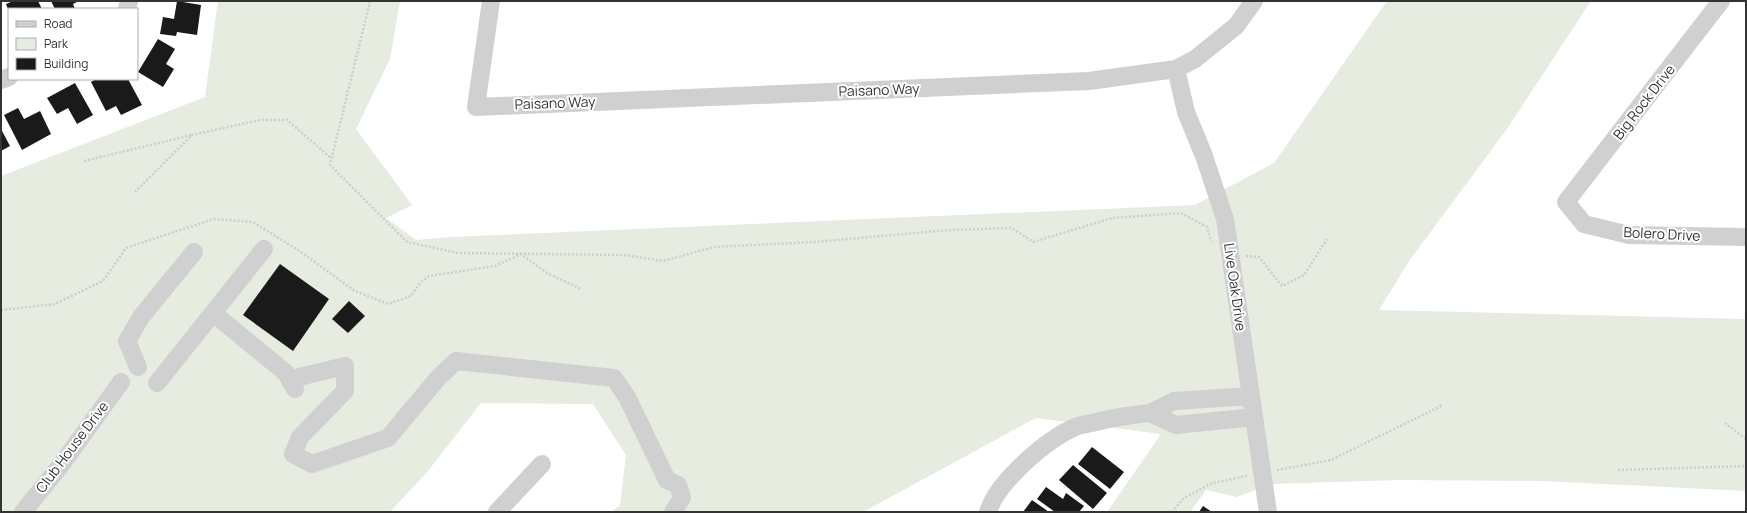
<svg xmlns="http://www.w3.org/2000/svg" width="1747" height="513" font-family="Manrope,sans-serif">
  <rect width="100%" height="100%" fill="#fff"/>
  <path fill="#e6ecdf" d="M 218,1 L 400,1 L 390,59 L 356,129 L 412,205 L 386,218 L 416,240 L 451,237 L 1195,205 L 1274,163 L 1387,1 L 1591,1 L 1507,129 L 1409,261 L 1379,310 L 1746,319 L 1746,491 L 1543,481 L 1401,480 L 1271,484 L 1237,497 L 1206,490 L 1190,512 L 1107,512 L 1161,434 L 1036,418 L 863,512 L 612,512 L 620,505 L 626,455 L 593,404 L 481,403 L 428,471 L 390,512 L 1,512 L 1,176 L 205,97 Z"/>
  <path fill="#1a1a1a" d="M 13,1 L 38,1 L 42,9 L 8,9 L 6,4 Z
    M 51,1 L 79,1 L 73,4 L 75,9 L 55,9 Z
    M 177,1 L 201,5 L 197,35 L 177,32 L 176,36 L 160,34 L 163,17 L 174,19 Z
    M 158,39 L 175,49 L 166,64 L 174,69 L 163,87 L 138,72 Z
    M 96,79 L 128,79 L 142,105 L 121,115 L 116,106 L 106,111 L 91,82 Z
    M 75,83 L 93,115 L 77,124 L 68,108 L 57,114 L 47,98 Z
    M 18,108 L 24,119 L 40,111 L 51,134 L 22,150 L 4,115 Z
    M 1,129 L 10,146 L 1,151 Z
    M 280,264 L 329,299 L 293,351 L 243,315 Z
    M 349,301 L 365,316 L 348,333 L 332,319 Z
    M 1092,447 L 1124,472 L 1110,489 L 1078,464 Z
    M 1073,465 L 1107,493 L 1093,509 L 1059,480 Z
    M 1046,487 L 1063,499 L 1066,493 L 1084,506 L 1079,512 L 1055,512 L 1037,499 Z
    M 1032,500 L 1049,512 L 1023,512 Z
    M 1203,506 L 1212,512 L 1199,512 Z"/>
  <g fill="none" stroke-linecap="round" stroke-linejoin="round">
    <path stroke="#cdcdcd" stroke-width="2.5" stroke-dasharray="2 2" stroke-linecap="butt" d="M 370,1 L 330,165 L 407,242 L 458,253 L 625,255 L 663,261 L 714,247 L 814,242 L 950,230 L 1012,228 L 1033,242 L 1112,218 L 1181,213 L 1207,227 L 1211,242
      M 84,161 L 192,135
      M 135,192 L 192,135 L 260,120 L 287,120 L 331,158
      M 1246,256 L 1259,257 L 1282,286 L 1304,275 L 1327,239
      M 1,310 L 55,304 L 103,281 L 126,248 L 214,219 L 253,222 L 298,250 L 355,291 L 388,304 L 411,296 L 420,283 L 429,276 L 495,266 L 521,254 L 547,273 L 581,289
      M 1725,423 L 1746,439
      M 1277,470 L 1331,460 L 1443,405
      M 1618,470 L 1746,466
      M 1172,512 L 1184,498 L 1212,483 L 1247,476"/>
    <path stroke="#d0d0d0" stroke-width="18" d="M 491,1 L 476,107 L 1089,81 L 1176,69 L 1195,59 L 1236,26 L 1254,1
      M 1721,1 L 1566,202 L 1584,224 L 1629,235 L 1746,237
      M 127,9 L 129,1
      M 1176,69 L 1186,112 L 1204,156 L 1225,219 L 1268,512
      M 1,80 L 9,77
      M 213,313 L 286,373 L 295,389
      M 138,367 L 127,341 L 141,317 L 194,252
      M 299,377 L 345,366 L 345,391 L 300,437 L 293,454 L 312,464 L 388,438 L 438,378 L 456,361 L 614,378 L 627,397 L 667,480 L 678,485 L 682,498 L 673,512
      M 157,383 L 264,249
      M 1251,396 L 1174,401 L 1150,413 L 1176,425 L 1254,417
      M 23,512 L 61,465 L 121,382
      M 497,512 L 542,464
      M 988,512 C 997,482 1046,440 1075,427 C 1080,425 1087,424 1092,423 C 1111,418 1130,415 1150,413"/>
  </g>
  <g text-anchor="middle" stroke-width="4" stroke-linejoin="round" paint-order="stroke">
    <g font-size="14" fill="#333" stroke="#fff">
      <text transform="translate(879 90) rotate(-2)" y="5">Paisano Way</text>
      <text transform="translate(1644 102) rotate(-52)" y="5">Big Rock Drive</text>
      <text transform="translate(555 103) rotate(-2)" y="5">Paisano Way</text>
      <text transform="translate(1662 234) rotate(3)" y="5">Bolero Drive</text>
      <text transform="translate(1235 287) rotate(82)" y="5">Live Oak Drive</text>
      <text transform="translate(72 447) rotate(-53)" y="5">Club House Drive</text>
    </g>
  </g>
  <rect width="1747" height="513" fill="none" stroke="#333333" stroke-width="4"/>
  <rect x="8" y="8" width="130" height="72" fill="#ffffff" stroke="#adadad"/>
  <rect x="16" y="21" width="20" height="6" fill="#d0d0d0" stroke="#adadad"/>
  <text x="44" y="28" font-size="12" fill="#333333">Road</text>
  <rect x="16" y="38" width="20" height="12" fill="#e6ecdf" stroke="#adadad"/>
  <text x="44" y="48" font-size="12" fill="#333333">Park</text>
  <rect x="16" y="58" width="20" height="12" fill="#1a1a1a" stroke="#adadad"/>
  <text x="44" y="68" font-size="12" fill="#333333">Building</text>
</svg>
